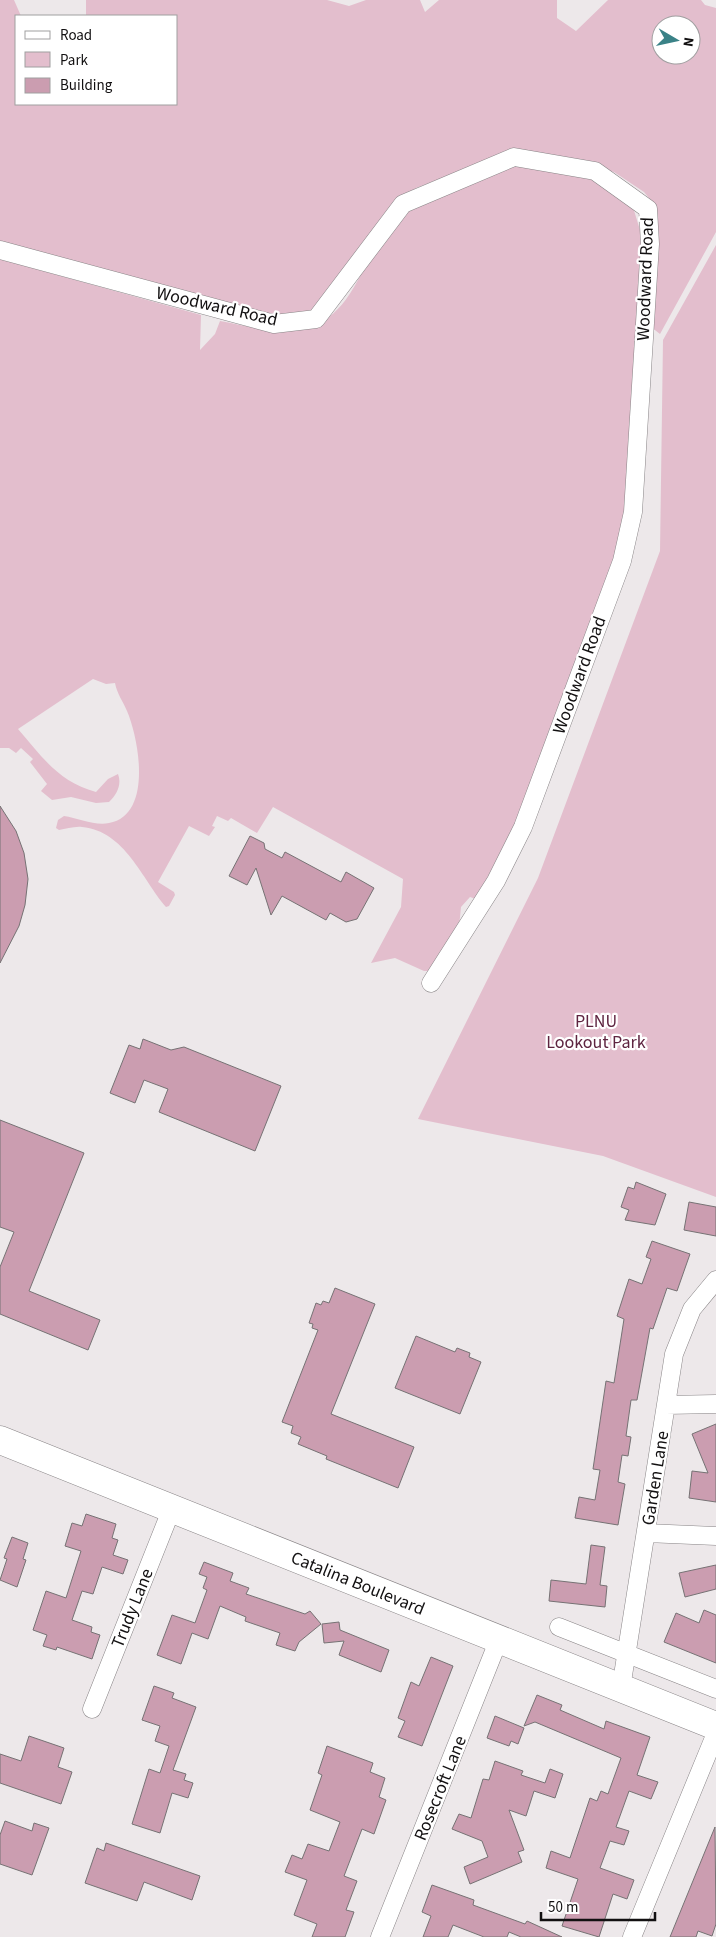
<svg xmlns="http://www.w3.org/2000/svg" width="716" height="1937" font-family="'Source Sans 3',sans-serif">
  <rect width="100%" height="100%" fill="#ede8ea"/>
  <path fill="#e3becd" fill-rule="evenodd" d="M 0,0 L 14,0 L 21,16 L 16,16 L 16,104 L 176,104 L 176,16 L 86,16 L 86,0 L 327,0 L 349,6 L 366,0 L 420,0 L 425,12 L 439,0 L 557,0 L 557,18 L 576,31 L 608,0 L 701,0 L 705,5 L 716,8 L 716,232 L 660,334 L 651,327 L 657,208 L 644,192 L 614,172 L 544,154 L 502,155 L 416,188 L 383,215 L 341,279 L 314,313 L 272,319 L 0,245 ZM 661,25 L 691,25 L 691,55 L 661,55 Z
    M 522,164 L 596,176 L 632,204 L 644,243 L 624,536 L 507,852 L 479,900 L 470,897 L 461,907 L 459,927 L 430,971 L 424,971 L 395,958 L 371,963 L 401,907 L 403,879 L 273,807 L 257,833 L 231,818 L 228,821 L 217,816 L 212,826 L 215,827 L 209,836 L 189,826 L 158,882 L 174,892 L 175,895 L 169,906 L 166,907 C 142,879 125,831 82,827 C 75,826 66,829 59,830 L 56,828 L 58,820 L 64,816 C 78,818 95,826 109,823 C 153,815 139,739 127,711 C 123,701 117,694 115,683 L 106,684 L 93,679 L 18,729 C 42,757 59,782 96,792 L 108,779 L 118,774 C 122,784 117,795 109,802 L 96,803 L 71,797 L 52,800 L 41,791 L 47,784 L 30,762 L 33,759 L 21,748 L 16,753 L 9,748 L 0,748 L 0,259 L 201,315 L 200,350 L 215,334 L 220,321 C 282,333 323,346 358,280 C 367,263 376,243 389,228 C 421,192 478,178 522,164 Z
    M 716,245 L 716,1197 L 603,1156 L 418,1119 L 538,878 L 660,551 L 663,340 Z"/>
  <path fill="#cb9db0" stroke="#767274" d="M 0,806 L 16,831 L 24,853 L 28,879 L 25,905 L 19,926 L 0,963 Z
    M 250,836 L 264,843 L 265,849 L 282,858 L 285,852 L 341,882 L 346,872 L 374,888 L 357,919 L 346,922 L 330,913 L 326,920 L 282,896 L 271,915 L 256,868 L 247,885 L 229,876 Z
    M 143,1039 L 171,1050 L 184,1047 L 281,1086 L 255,1151 L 159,1112 L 168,1089 L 144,1080 L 135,1103 L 110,1093 L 129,1045 L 140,1049 Z
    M 0,1120 L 84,1153 L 29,1291 L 100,1320 L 88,1350 L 0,1314 L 0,1267 L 14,1232 L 0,1227 Z
    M 636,1182 L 666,1194 L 655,1225 L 625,1220 L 629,1210 L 621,1207 L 628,1187 L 634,1189 Z
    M 689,1202 L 716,1207 L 716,1236 L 684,1230 Z
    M 652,1241 L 690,1254 L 677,1291 L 667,1288 L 653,1329 L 650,1328 L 637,1400 L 631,1400 L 626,1436 L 631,1437 L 628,1456 L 622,1455 L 618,1482 L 625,1484 L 618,1525 L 575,1518 L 579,1497 L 595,1500 L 600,1470 L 593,1469 L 606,1381 L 614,1383 L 624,1319 L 617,1316 L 629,1279 L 642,1284 L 651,1259 L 646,1257 Z
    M 335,1288 L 375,1304 L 331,1414 L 414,1447 L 398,1488 L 326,1459 L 327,1456 L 298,1444 L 301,1437 L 291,1433 L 293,1426 L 282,1422 L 318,1330 L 312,1328 L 313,1324 L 309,1323 L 316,1303 L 321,1305 L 323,1301 L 329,1303 Z
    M 416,1336 L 455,1352 L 457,1348 L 470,1353 L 469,1357 L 481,1362 L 460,1414 L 395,1388 Z
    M 716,1424 L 716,1502 L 689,1498 L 692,1471 L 708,1473 L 692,1434 Z
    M 86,1514 L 116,1524 L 112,1538 L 118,1540 L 113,1555 L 128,1560 L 123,1574 L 102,1567 L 93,1594 L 82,1591 L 72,1620 L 92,1627 L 91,1632 L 100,1635 L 92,1659 L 57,1647 L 56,1650 L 43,1646 L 47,1635 L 33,1630 L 46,1591 L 66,1598 L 81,1551 L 65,1546 L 72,1523 L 82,1526 Z
    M 12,1537 L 28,1543 L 23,1559 L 26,1560 L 17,1587 L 0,1580 L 7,1559 L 4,1558 Z
    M 591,1545 L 605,1547 L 600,1585 L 607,1586 L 605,1607 L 549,1601 L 551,1580 L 586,1584 Z
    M 204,1562 L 233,1573 L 230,1581 L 249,1588 L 246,1594 L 305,1614 L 310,1611 L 321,1624 L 299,1642 L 295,1651 L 276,1645 L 280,1633 L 245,1621 L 246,1617 L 220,1606 L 208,1639 L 192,1633 L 181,1664 L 157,1655 L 172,1615 L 195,1623 L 207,1590 L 203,1588 L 207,1577 L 199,1574 Z
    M 716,1565 L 716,1589 L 685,1597 L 679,1573 Z
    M 704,1610 L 716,1615 L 716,1663 L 664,1642 L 676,1613 L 699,1623 Z
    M 339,1622 L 340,1630 L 389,1650 L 381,1672 L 339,1655 L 344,1641 L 324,1643 L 322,1624 Z
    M 431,1657 L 453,1666 L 422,1746 L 398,1737 L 405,1721 L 398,1718 L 411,1682 L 419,1686 Z
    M 154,1686 L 174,1693 L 172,1698 L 196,1707 L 173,1770 L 186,1774 L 184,1780 L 193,1783 L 188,1798 L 172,1793 L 160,1833 L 132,1824 L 149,1769 L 160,1773 L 169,1746 L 155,1741 L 160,1726 L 142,1720 Z
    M 537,1695 L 562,1705 L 560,1710 L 604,1729 L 606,1721 L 650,1737 L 637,1775 L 658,1782 L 651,1799 L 629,1791 L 616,1827 L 629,1831 L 624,1845 L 610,1841 L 600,1868 L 634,1880 L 627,1899 L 613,1894 L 599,1937 L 562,1926 L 578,1879 L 546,1868 L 551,1851 L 570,1858 L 590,1798 L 597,1801 L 601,1791 L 608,1794 L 621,1758 L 535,1722 L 524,1726 Z
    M 495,1716 L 524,1728 L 518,1744 L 511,1741 L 509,1746 L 487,1738 Z
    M 29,1736 L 64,1748 L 58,1767 L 72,1772 L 61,1804 L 0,1783 L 0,1754 L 21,1761 Z
    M 327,1746 L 373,1763 L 370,1772 L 385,1778 L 379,1797 L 386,1800 L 374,1834 L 362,1829 L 344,1876 L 357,1881 L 346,1910 L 354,1912 L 345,1937 L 312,1937 L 317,1924 L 294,1915 L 307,1880 L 285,1872 L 292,1855 L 302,1859 L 308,1844 L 329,1851 L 340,1822 L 310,1810 L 322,1775 L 318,1773 Z
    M 495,1761 L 523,1771 L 521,1775 L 545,1783 L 550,1769 L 563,1774 L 555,1798 L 534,1791 L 526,1816 L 509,1810 L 524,1850 L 518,1852 L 522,1862 L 470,1884 L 464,1867 L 488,1857 L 482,1841 L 452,1829 L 459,1814 L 471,1818 L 483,1779 L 489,1780 Z
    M 5,1821 L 32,1831 L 34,1823 L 49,1828 L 32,1875 L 0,1864 L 0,1835 Z
    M 715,1827 L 716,1924 L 712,1936 L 698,1931 L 696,1937 L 670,1937 Z
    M 106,1843 L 200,1876 L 192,1900 L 144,1882 L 137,1901 L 85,1883 L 97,1848 L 104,1851 Z
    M 432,1885 L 474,1900 L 473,1905 L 525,1924 L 527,1921 L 562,1937 L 521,1937 L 509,1932 L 507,1937 L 484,1937 L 453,1925 L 448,1937 L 423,1937 L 431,1916 L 422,1912 Z"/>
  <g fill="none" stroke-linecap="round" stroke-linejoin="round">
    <g stroke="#888486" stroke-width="19">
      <path id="street" d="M 0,250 L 274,324 L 316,319 L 403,204 L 514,157 L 595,171 L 648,209 L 650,244 L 633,512 L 622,561 L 523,827 L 496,881 L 431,983
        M 666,1405 L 716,1404
        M 646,1533 L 716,1536
        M 559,1627 L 716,1689
        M 621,1688 L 674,1354 L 692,1309 L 716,1280
        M 92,1709 L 172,1508
        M 380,1937 L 499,1639
        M 632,1937 L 716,1733"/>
    </g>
    <g stroke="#888486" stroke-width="29">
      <path id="primary" d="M 0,1440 L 716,1726"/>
    </g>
    <use href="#street" stroke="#fff" stroke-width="18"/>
    <use href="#primary" stroke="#fff" stroke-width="28"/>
  </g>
  <g text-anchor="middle" stroke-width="4.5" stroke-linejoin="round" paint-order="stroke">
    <g font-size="18" fill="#121011" stroke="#fff">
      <text transform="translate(645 279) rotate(-88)" y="6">Woodward Road</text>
      <text transform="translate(217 306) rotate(13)" y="6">Woodward Road</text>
      <text transform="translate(579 675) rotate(-70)" y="6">Woodward Road</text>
      <text transform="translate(655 1478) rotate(-81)" y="6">Garden Lane</text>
      <text transform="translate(358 1583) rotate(22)" y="6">Catalina Boulevard</text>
      <text transform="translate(132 1608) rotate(-68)" y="6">Trudy Lane</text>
      <text transform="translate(440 1788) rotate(-68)" y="6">Rosecroft Lane</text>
    </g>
    <g font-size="18" fill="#5e2440" stroke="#fff">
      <text x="596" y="1027">PLNU<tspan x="596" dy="21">Lookout Park</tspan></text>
    </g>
  </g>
  <rect x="15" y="15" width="162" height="90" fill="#ffffff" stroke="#a09fa0"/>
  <rect x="25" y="31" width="25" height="8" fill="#ffffff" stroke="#a09fa0"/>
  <text x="60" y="40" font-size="15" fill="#121011">Road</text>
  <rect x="25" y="52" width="25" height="15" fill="#e3becd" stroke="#a09fa0"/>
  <text x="60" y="65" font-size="15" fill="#121011">Park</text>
  <rect x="25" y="78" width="25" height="15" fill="#cb9db0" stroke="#a09fa0"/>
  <text x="60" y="90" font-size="15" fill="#121011">Building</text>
  <g transform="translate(676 40) rotate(99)"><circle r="24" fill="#ffffff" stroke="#a09fa0"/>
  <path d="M0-4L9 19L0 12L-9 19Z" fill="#3a8287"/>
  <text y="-8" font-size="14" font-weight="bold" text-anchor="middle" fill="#121011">N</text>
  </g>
  <path d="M541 1912v8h114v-8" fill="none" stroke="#121011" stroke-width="2.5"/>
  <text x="548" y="1912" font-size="15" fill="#121011" stroke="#ffffff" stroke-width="4" paint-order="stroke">50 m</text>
</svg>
